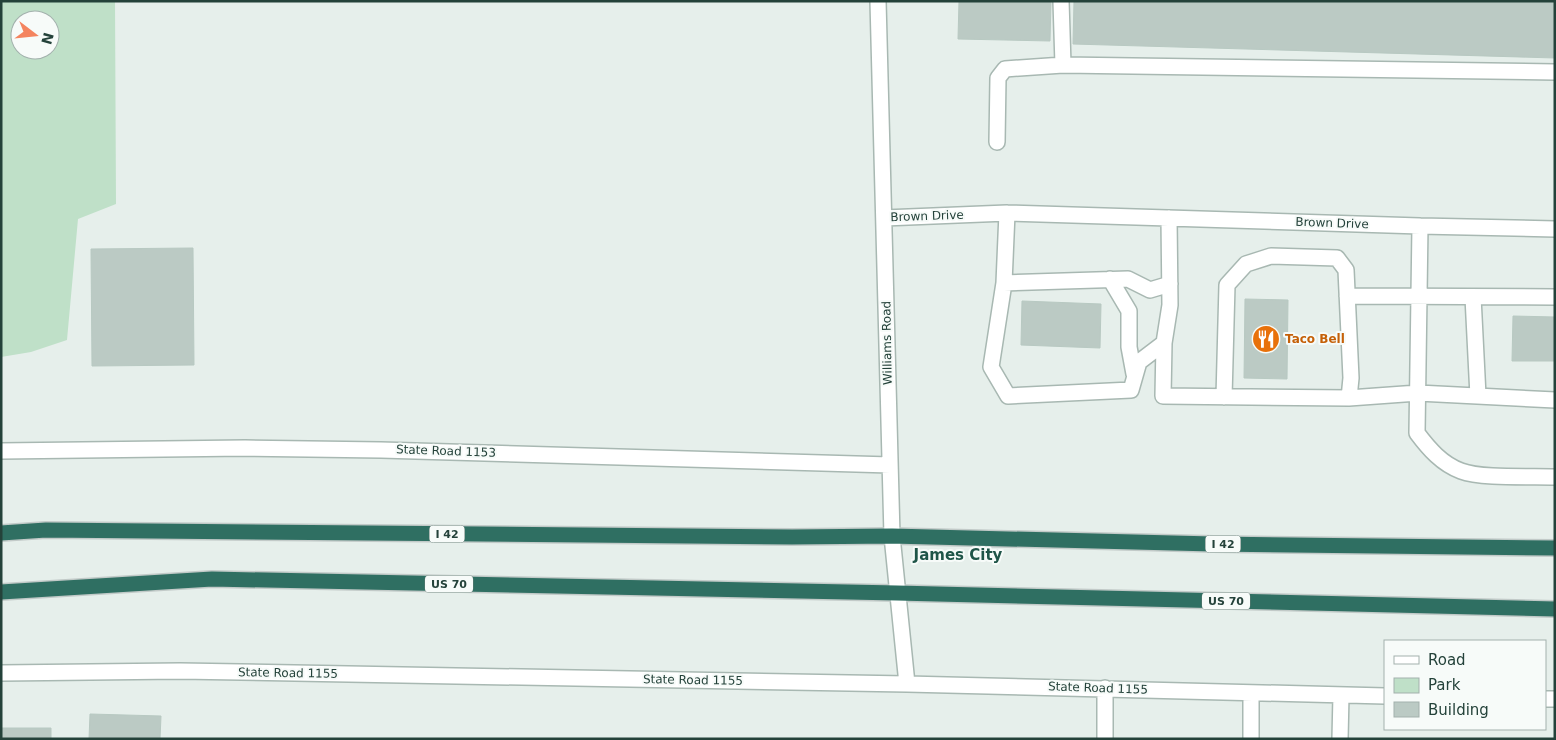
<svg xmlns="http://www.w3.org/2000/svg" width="1556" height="740" font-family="'DejaVu Sans',sans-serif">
  <rect width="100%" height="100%" fill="#e6efeb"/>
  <path fill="#bfe0c8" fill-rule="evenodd" d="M 1,1 L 115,1 L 116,204 L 78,219 L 67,340 L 31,352 L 1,357 ZM 20,20 L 50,20 L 50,50 L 20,50 Z"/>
  <path fill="#bbcac4" stroke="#b8c9c2" d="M 959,1 L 1051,1 L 1050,41 L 958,39 Z
    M 1074,1 L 1555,1 L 1555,58 L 1073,44 Z
    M 193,248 L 194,365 L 92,366 L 91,249 Z
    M 1245,299 L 1288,300 L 1287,379 L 1244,378 Z
    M 1022,301 L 1101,304 L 1100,348 L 1021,345 Z
    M 1513,316 L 1555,317 L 1555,361 L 1512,361 Z
    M 90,714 L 161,716 L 160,739 L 89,739 Z
    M 1,728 L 51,728 L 51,739 L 1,739 Z"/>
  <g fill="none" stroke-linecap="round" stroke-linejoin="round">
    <g stroke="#a8b8b2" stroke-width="18">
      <path id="minor" d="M 878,1 L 892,536 L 907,684
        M 1063,65 L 1555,72
        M 997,142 L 998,78 L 1005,69 L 1063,65 L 1061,1
        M 1007,213 L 1004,283 L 991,367 L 1008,396 L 1131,390 L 1139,362 L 1164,343 L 1170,305 L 1169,218
        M 884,218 L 1007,213 L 1420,226 L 1417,433 C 1429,449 1442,464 1461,471 C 1482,479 1530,476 1555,477
        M 1420,226 L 1555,229
        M 1110,279 L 1129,311 L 1129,347 L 1134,374
        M 1004,283 L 1128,279 L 1150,290 L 1170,284
        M 1347,296 L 1555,297
        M 1473,297 L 1478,396
        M 1164,343 L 1163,396 L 1349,398 L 1351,378 L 1346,270 L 1337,258 L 1271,256 L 1246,264 L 1227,285 L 1224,397
        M 1349,398 L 1418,393 L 1555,400
        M 1,451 L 245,448 L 381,450 L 890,465
        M 1,673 L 180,671 L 907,684 L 1385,696
        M 1545,699 L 1555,699
        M 1105,739 L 1105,688
        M 1251,739 L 1251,693
        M 1340,739 L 1341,695"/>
    </g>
    <g stroke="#c2cac8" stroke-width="18">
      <path id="highway" d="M 1,533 L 46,530 L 792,537 L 892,536 L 1213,544 L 1555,548
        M 1,592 L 212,579 L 897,593 L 1555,609"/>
    </g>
    <use href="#minor" stroke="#fff" stroke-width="15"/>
    <use href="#highway" stroke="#2f6f62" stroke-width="15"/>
  </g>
  <defs>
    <g id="restaurant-disc" transform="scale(1.4375)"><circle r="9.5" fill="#e8710a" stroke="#f7fbf9"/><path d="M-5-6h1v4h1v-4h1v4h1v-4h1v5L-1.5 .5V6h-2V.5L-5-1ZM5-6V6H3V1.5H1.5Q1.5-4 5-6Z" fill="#fff"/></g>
  </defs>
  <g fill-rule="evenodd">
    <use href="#restaurant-disc" x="1266" y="339"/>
  </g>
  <g text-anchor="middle" stroke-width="4" stroke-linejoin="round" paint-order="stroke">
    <g fill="#f7fbf9" stroke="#637a73" stroke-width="1">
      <rect x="429.5" y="525.5" width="35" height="17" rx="4"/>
      <rect x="1205.5" y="535.5" width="35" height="17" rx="4"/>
      <rect x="425" y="575.5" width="48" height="17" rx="4"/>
      <rect x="1202" y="592.5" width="48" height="17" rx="4"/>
    </g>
    <g font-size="11" font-weight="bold" fill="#24423a">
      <text x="447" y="538">I 42</text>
      <text x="1223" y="548">I 42</text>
      <text x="449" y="588">US 70</text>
      <text x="1226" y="605">US 70</text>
    </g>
    <g font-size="12" fill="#24423a" stroke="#f7fbf9">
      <text transform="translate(927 216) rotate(-2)" y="4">Brown Drive</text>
      <text transform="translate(1332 223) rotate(2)" y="4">Brown Drive</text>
      <text transform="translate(887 343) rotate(-91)" y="4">Williams Road</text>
      <text transform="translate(446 451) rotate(2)" y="4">State Road 1153</text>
      <text transform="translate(288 673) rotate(1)" y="4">State Road 1155</text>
      <text transform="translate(693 680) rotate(1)" y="4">State Road 1155</text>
      <text transform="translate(1098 688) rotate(2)" y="4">State Road 1155</text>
    </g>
    <g font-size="12" font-weight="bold" fill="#c56008" stroke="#f7fbf9" text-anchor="start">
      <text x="1285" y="343">Taco Bell</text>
    </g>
    <g font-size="15" font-weight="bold" fill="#1f5548" stroke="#f7fbf9">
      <text x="958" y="560">James City</text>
    </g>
  </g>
  <rect width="1556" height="740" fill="none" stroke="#24423a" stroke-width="5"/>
  <rect x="1384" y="640" width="162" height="90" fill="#f7fbf9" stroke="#a3b1ad"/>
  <rect x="1394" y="656" width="25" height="8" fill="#ffffff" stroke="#a3b1ad"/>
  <text x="1428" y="665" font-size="15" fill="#24423a">Road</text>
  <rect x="1394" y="678" width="25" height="15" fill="#bfe0c8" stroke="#a3b1ad"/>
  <text x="1428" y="690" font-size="15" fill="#24423a">Park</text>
  <rect x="1394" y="702" width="25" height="15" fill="#bbcac4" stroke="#a3b1ad"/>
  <text x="1428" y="715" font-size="15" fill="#24423a">Building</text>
  <g transform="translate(35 35) rotate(106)"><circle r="24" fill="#f7fbf9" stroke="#a3b1ad"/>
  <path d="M0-4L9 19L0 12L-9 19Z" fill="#f4845f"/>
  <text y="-8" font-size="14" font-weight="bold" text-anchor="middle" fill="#24423a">N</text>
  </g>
</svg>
